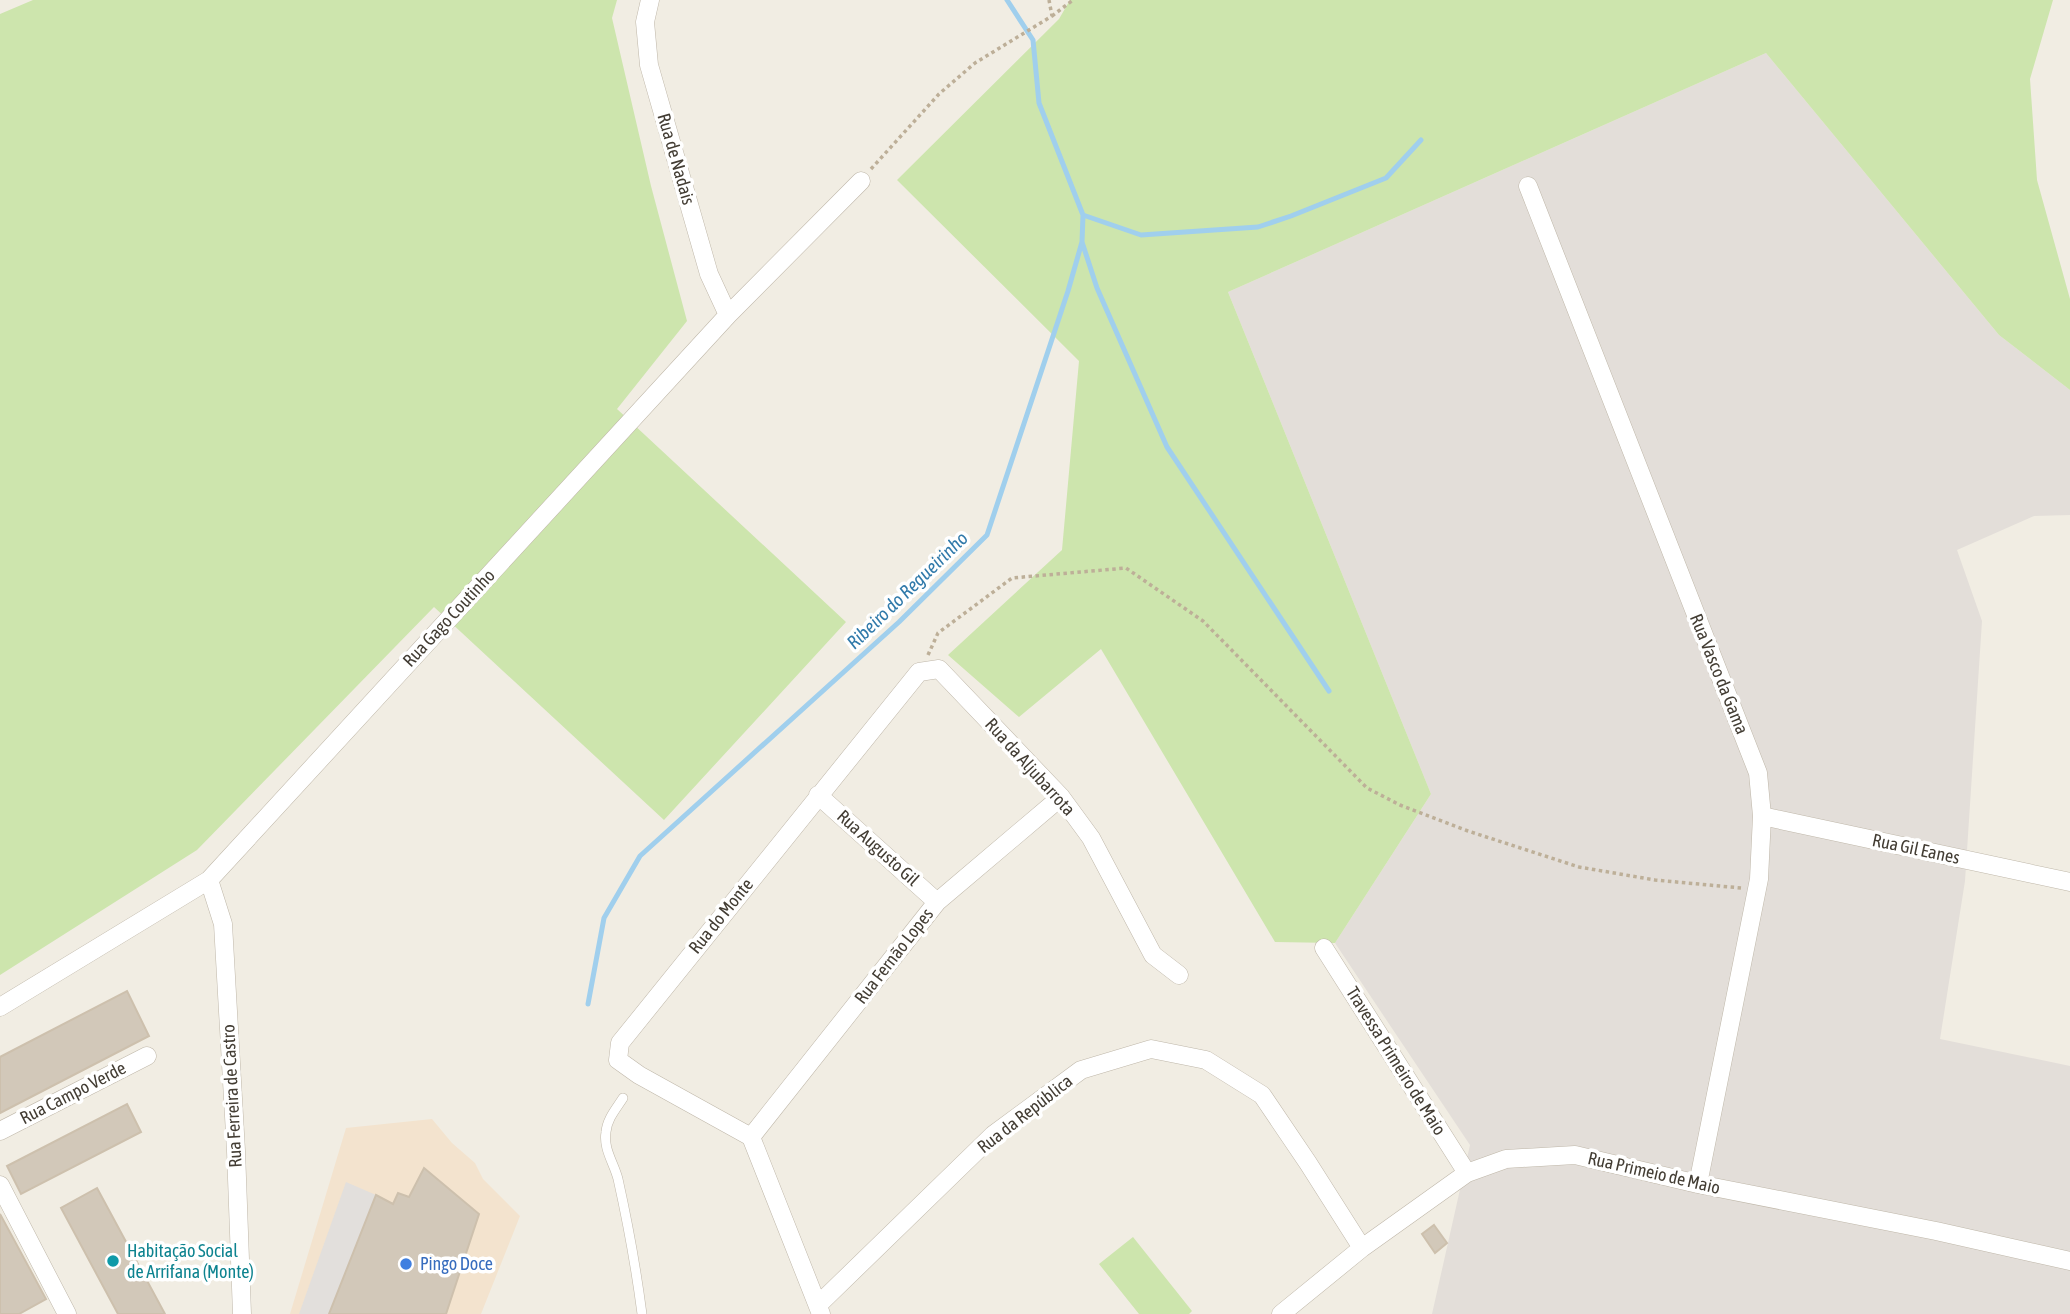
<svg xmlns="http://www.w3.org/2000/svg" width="2070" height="1314" font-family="'Asap Condensed',sans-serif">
  <rect width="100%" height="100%" fill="#f1ede3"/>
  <path fill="#f3e3ce" d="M 432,1119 L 452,1143 L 475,1163 L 483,1179 L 520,1216 L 481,1314 L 290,1314 L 346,1128 Z"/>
  <path fill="#e3ded9" d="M 1766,53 L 1999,335 L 2070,390 L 2070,515 L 2034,516 L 1957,550 L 1982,621 L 1965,881 L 1940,1039 L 2070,1066 L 2070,1314 L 1432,1314 L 1470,1145 L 1335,943 L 1431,794 L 1228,292 Z"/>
  <path fill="#cde5ad" d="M 33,0 L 617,0 L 612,18 L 651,186 L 687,321 L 617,409 L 846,622 L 664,820 L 434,607 L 197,850 L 0,975 L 0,14 Z
    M 1070,0 L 2053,0 L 2030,79 L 2037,180 L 2070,299 L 2070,390 L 1999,335 L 1766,53 L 1228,292 L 1431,794 L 1335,943 L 1275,942 L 1101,649 L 1019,717 L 948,655 L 1062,550 L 1079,361 L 897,180 L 1059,19 Z
    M 1133,1237 L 1192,1311 L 1189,1314 L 1139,1314 L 1099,1264 Z"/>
  <path fill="#e2dfdc" d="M 346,1182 L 376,1195 L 329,1314 L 299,1314 Z"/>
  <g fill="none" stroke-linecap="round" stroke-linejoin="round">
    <path stroke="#a0cfed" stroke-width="5" d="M 1083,215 L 1141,235 L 1258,227 L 1291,216 L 1386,178 L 1421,140
      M 1082,242 L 1097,288 L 1167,447 L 1329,691
      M 588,1004 L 604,918 L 640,856 L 899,622 L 987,535 L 1068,291 L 1082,242 L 1083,215 L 1039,103 L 1033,40 L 1007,0"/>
  </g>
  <path fill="#d2c8b9" stroke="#cdc0ad" stroke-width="2" d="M 127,991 L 149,1036 L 0,1113 L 0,1057 Z
    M 127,1104 L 141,1132 L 21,1194 L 7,1166 Z
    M 424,1168 L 479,1214 L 446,1314 L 329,1314 L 376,1195 L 393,1204 L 398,1193 L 409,1197 Z
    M 97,1188 L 165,1314 L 118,1314 L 61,1208 Z
    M 0,1214 L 46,1299 L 19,1314 L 0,1314 Z
    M 1434,1225 L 1447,1243 L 1435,1253 L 1422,1234 Z"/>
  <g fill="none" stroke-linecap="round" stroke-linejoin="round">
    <g stroke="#bfb7a9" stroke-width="10">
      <path id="lane" d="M 623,1098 C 616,1109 607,1119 606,1132 C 603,1149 614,1163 618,1179 C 628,1224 636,1268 642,1314"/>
    </g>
    <g stroke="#bfb7a9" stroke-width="19">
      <path id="street" d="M 650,0 L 645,22 L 649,65 L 709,274 L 728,315
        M 1528,186 L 1758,773 L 1762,816 L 1759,879 L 1698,1184
        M 818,795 L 937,902
        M 1762,816 L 2070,882
        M 209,880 L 223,924 L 236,1151 L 242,1314
        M 1324,948 L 1467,1173
        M 0,1007 L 209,880 L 728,315 L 861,181
        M 0,1131 L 147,1056
        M 751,1137 L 639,1075 L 618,1060 L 620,1043 L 919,672 L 939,669 L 1061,797 L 1091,838 L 1153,955 L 1179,975
        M 751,1137 L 937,902 L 1061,797
        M 751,1137 L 821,1314
        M 0,1185 L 67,1314
        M 818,1305 L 993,1135 L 1081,1070 L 1151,1049 L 1206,1060 L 1262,1095 L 1308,1163 L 1362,1248
        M 1281,1314 L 1362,1248 L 1467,1173 L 1506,1159 L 1575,1155 L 1698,1184 L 1936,1231 L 2070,1261"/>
    </g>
    <path stroke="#bdaf98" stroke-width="3.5" stroke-dasharray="3.5 3.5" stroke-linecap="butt" d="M 1052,16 L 1073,0
      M 871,169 L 939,94 L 975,63 L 1052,16 L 1049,0
      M 928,655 L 938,633 L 1012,578 L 1126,568 L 1203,621 L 1367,788 L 1400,805 L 1468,831 L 1579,867 L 1655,880 L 1741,888"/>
    <use href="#lane" stroke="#fff" stroke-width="9"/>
    <use href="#street" stroke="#fff" stroke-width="18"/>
  </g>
  <circle fill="#0f9aa8" stroke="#fff" stroke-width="2.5" cx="113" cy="1261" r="7"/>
  <circle fill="#3f7fe0" stroke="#fff" stroke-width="2.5" cx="406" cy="1264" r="7"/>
  <g text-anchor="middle" stroke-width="7" stroke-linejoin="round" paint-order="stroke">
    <g font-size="18" fill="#433d34" stroke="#fff">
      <text transform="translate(676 159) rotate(74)" y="6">Rua de Nadais</text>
      <text transform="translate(449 618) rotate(-47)" y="6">Rua Gago Coutinho</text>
      <text transform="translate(1719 674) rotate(68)" y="6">Rua Vasco da Gama</text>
      <text transform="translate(1030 767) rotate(48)" y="6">Rua da Aljubarrota</text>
      <text transform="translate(878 848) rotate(42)" y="6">Rua Augusto Gil</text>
      <text transform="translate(1916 849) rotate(12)" y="6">Rua Gil Eanes</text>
      <text transform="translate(721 916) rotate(-51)" y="6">Rua do Monte</text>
      <text transform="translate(894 956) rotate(-52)" y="6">Rua Fernão Lopes</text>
      <text transform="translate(1396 1061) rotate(58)" y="6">Travessa Primeiro de Maio</text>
      <text transform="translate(73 1093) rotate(-27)" y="6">Rua Campo Verde</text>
      <text transform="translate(232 1096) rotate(-93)" y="6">Rua Ferreira de Castro</text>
      <text transform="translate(1025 1114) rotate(-38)" y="6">Rua da República</text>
      <text transform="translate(1654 1173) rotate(13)" y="6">Rua Primeio de Maio</text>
    </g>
    <g font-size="18" fill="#0d838f" stroke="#fff" text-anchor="start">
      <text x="127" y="1257">Habitação Social<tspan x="127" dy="21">de Arrifana (Monte)</tspan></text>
    </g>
    <g font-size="18" fill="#366cbe" stroke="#fff" text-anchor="start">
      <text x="420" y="1270">Pingo Doce</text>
    </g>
    <g font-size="19" font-style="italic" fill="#317aaa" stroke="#fff">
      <text transform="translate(907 590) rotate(-44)" y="7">Ribeiro do Regueirinho</text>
    </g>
  </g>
</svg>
